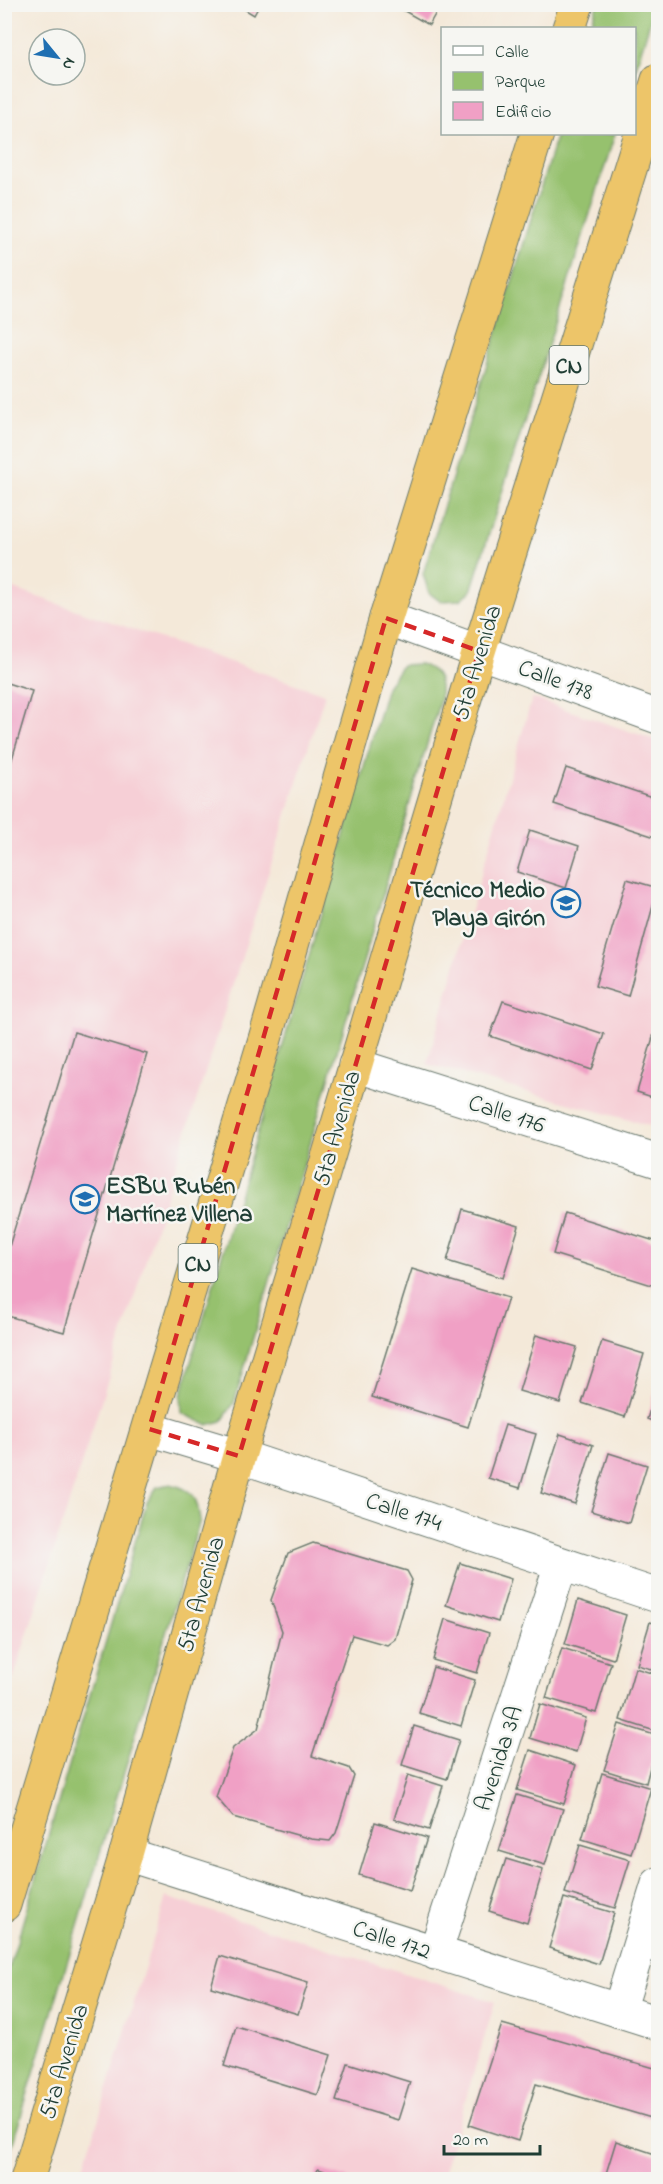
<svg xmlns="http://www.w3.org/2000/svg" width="663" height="2184" font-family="'Indie Flower',sans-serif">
  <rect width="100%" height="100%" fill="#f6f6f2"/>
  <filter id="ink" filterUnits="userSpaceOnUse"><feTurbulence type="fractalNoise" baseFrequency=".0167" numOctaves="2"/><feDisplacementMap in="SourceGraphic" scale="12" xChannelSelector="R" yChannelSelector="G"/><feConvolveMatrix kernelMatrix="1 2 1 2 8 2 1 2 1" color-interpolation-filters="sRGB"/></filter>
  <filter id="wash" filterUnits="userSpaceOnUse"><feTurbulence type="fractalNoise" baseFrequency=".008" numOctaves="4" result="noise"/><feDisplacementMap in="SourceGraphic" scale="24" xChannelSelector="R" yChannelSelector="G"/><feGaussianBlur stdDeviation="1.35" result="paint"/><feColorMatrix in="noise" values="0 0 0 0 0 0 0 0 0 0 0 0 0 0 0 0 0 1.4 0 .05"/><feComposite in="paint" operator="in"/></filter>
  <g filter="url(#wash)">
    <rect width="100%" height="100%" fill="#f4e9d9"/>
    <path fill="#f6cfd6" d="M 5,586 L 325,694 L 5,1705 Z
      M 532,698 L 658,741 L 658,1128 L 427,1064 Z
      M 166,1897 L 495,2002 L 444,2171 L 459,2179 L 80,2180 Z"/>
    <path fill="#96c16e" stroke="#5a7f51" stroke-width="1.5" d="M 597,5 L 655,5 L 635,71 L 634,28 L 590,28 Z
      M 557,134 L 615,134 L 471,591 L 460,600 L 440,601 L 429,593 L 423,574 Z
      M 420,664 C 440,672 441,679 440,700 L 234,1403 L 222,1421 L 207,1425 L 182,1413 L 181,1396 L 387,687 L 402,665 Z
      M 170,1484 C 194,1490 197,1496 200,1520 L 5,2169 L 5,1982 L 147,1502 L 157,1487 Z"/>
    <g id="blocks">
      <path fill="#f0a0c5" d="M 236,4 L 260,4 L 254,15 Z
        M 392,4 L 441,4 L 429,25 Z
        M 4,682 L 32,691 L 5,783 L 4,783 Z
        M 566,768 L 658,799 L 658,826 L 655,837 L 554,804 Z
        M 530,830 L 579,846 L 566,888 L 517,872 Z
        M 627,879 L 658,888 L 628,996 L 595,986 Z
        M 503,1001 L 604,1034 L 592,1070 L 490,1036 Z
        M 658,1020 L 658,1099 L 637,1092 Z
        M 74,1032 L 147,1054 L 64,1332 L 4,1315 L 4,1263 Z
        M 462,1209 L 519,1226 L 503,1278 L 447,1261 Z
        M 565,1213 L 658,1242 L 658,1287 L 553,1254 Z
        M 412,1269 L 508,1298 L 468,1427 L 372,1397 Z
        M 536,1335 L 577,1347 L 560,1403 L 519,1391 Z
        M 602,1341 L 644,1354 L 625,1417 L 582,1403 Z
        M 658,1384 L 658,1423 L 647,1419 Z
        M 505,1425 L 536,1434 L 520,1488 L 488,1478 Z
        M 560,1434 L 593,1445 L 575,1504 L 541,1493 Z
        M 609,1453 L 647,1465 L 629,1523 L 591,1511 Z
        M 313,1543 L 407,1571 L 412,1580 L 395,1639 L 387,1645 L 352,1635 L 312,1756 L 349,1768 L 354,1776 L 336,1833 L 330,1841 L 311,1839 L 233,1817 L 216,1797 L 233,1748 L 258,1729 L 282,1631 L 271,1600 L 288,1553 Z
        M 460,1563 L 511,1579 L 498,1622 L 446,1605 Z
        M 578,1600 L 626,1615 L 613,1659 L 565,1644 Z
        M 445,1619 L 489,1633 L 477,1673 L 433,1660 Z
        M 650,1622 L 658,1624 L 658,1671 L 637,1665 Z
        M 562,1648 L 611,1663 L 596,1713 L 546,1698 Z
        M 433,1667 L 475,1680 L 461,1726 L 419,1713 Z
        M 635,1668 L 658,1675 L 658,1732 L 620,1720 Z
        M 540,1704 L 586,1718 L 576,1752 L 530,1738 Z
        M 619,1724 L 658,1736 L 646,1783 L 604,1770 Z
        M 414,1726 L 459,1740 L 447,1779 L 402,1765 Z
        M 530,1750 L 576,1765 L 564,1804 L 517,1790 Z
        M 602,1773 L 651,1788 L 631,1854 L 582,1839 Z
        M 408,1775 L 443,1786 L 429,1830 L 394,1819 Z
        M 517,1795 L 563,1809 L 545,1865 L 499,1851 Z
        M 375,1822 L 427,1838 L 410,1891 L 359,1875 Z
        M 580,1845 L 630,1860 L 615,1908 L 565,1893 Z
        M 506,1859 L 543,1870 L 527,1923 L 489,1911 Z
        M 564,1898 L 614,1913 L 599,1964 L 549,1948 Z
        M 220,1956 L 308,1983 L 298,2014 L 211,1987 Z
        M 502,2024 L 658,2069 L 658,2120 L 536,2084 L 518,2141 L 469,2125 Z
        M 236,2026 L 331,2055 L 318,2095 L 224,2066 Z
        M 348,2063 L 410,2082 L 398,2120 L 336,2101 Z
        M 616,2141 L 658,2155 L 653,2180 L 604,2180 Z
        M 318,2169 L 351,2179 L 351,2180 L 314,2180 Z"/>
    </g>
  </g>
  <g filter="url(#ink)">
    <use href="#blocks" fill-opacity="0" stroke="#6a796e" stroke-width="1.5"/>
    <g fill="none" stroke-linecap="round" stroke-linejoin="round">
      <g stroke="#6a796e" stroke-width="35">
        <path id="minor" d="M 386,618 L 658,717
          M 355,1065 L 658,1161
          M 149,1429 L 239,1456 L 658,1596
          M 126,1854 L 658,2023
          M 435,1953 L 561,1564
          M 619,2011 L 658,1884"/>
      </g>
      <g stroke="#6a796e" stroke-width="35">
        <path id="highway" d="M 569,28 L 577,4
          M 4,1905 L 265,1039 L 386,618 L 537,134
          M 27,2180 L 126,1854 L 239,1456 L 479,651 L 658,80"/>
      </g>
      <use href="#minor" stroke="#fff" stroke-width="33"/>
      <use href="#highway" stroke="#edc569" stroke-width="33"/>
    </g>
  </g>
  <path fill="none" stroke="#d62828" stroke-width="4.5" stroke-dasharray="12 8" stroke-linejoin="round" d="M 386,618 L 479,651 L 239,1456 L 149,1429 Z"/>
  <defs>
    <g id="school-ring" transform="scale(1.5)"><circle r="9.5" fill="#f6f6f2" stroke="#1f6fb2" stroke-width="1.5"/><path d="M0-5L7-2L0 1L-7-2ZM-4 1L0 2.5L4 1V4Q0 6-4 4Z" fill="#1f6fb2"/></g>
  </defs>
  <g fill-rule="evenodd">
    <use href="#school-ring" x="566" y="903"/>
    <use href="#school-ring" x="85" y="1199"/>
  </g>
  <g text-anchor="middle" stroke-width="5" stroke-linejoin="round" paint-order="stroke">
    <g fill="#f6f6f2" stroke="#60746d" stroke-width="1.5">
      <rect x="549.5" y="346" width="39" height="38" rx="4.5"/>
      <rect x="178.5" y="1244" width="39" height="38" rx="4.5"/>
    </g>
    <g font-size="22" font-weight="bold" fill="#1f3d34">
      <text x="569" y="373">CN</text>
      <text x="198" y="1271">CN</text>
    </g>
    <g font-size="24" fill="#1f3d34" stroke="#f6f6f2">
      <text transform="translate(476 662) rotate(-73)" y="8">5ta Avenida</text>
      <text transform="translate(556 679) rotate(20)" y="8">Calle 178</text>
      <text transform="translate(507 1113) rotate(18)" y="8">Calle 176</text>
      <text transform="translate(336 1128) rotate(-74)" y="8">5ta Avenida</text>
      <text transform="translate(404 1511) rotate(18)" y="8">Calle 174</text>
      <text transform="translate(200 1594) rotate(-74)" y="8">5ta Avenida</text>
      <text transform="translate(498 1758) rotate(-72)" y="8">Avenida 3A</text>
      <text transform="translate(392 1939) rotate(18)" y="8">Calle 172</text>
      <text transform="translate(63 2061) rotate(-73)" y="8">5ta Avenida</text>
    </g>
    <g font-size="24" font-weight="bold" fill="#1f3d34" stroke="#f6f6f2" text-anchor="end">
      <text x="545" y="897">Técnico Medio<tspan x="545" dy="28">Playa Girón</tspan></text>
      <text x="106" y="1193" text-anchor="start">ESBU Rubén<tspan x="106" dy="28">Martínez Villena</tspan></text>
    </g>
  </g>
  <rect width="663" height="2184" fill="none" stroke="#f6f6f2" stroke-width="24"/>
  <rect x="441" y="27" width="195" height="108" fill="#f6f6f2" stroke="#a0aca6" stroke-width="1.5"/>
  <rect x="453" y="46" width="30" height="9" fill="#ffffff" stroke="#a0aca6" stroke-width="1.5"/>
  <text x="495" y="57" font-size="18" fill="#1f3d34">Calle</text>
  <rect x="453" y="72" width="30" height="18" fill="#96c16e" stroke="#a0aca6" stroke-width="1.5"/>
  <text x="495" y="87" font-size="18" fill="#1f3d34">Parque</text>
  <rect x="453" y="102" width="30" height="18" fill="#f0a0c5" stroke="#a0aca6" stroke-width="1.5"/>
  <text x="495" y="117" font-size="18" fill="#1f3d34">Edificio</text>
  <g transform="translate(57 57) rotate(120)"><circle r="28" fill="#f6f6f2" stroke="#a0aca6" stroke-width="1.5"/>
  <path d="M0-4.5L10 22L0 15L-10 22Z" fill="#1f6fb2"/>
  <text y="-9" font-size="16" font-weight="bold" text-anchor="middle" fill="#1f3d34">N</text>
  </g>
  <path d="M444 2145v9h96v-9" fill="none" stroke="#1f3d34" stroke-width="3"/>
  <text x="453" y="2145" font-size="18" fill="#1f3d34" stroke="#f6f6f2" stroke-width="4.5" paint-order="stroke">20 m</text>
</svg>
